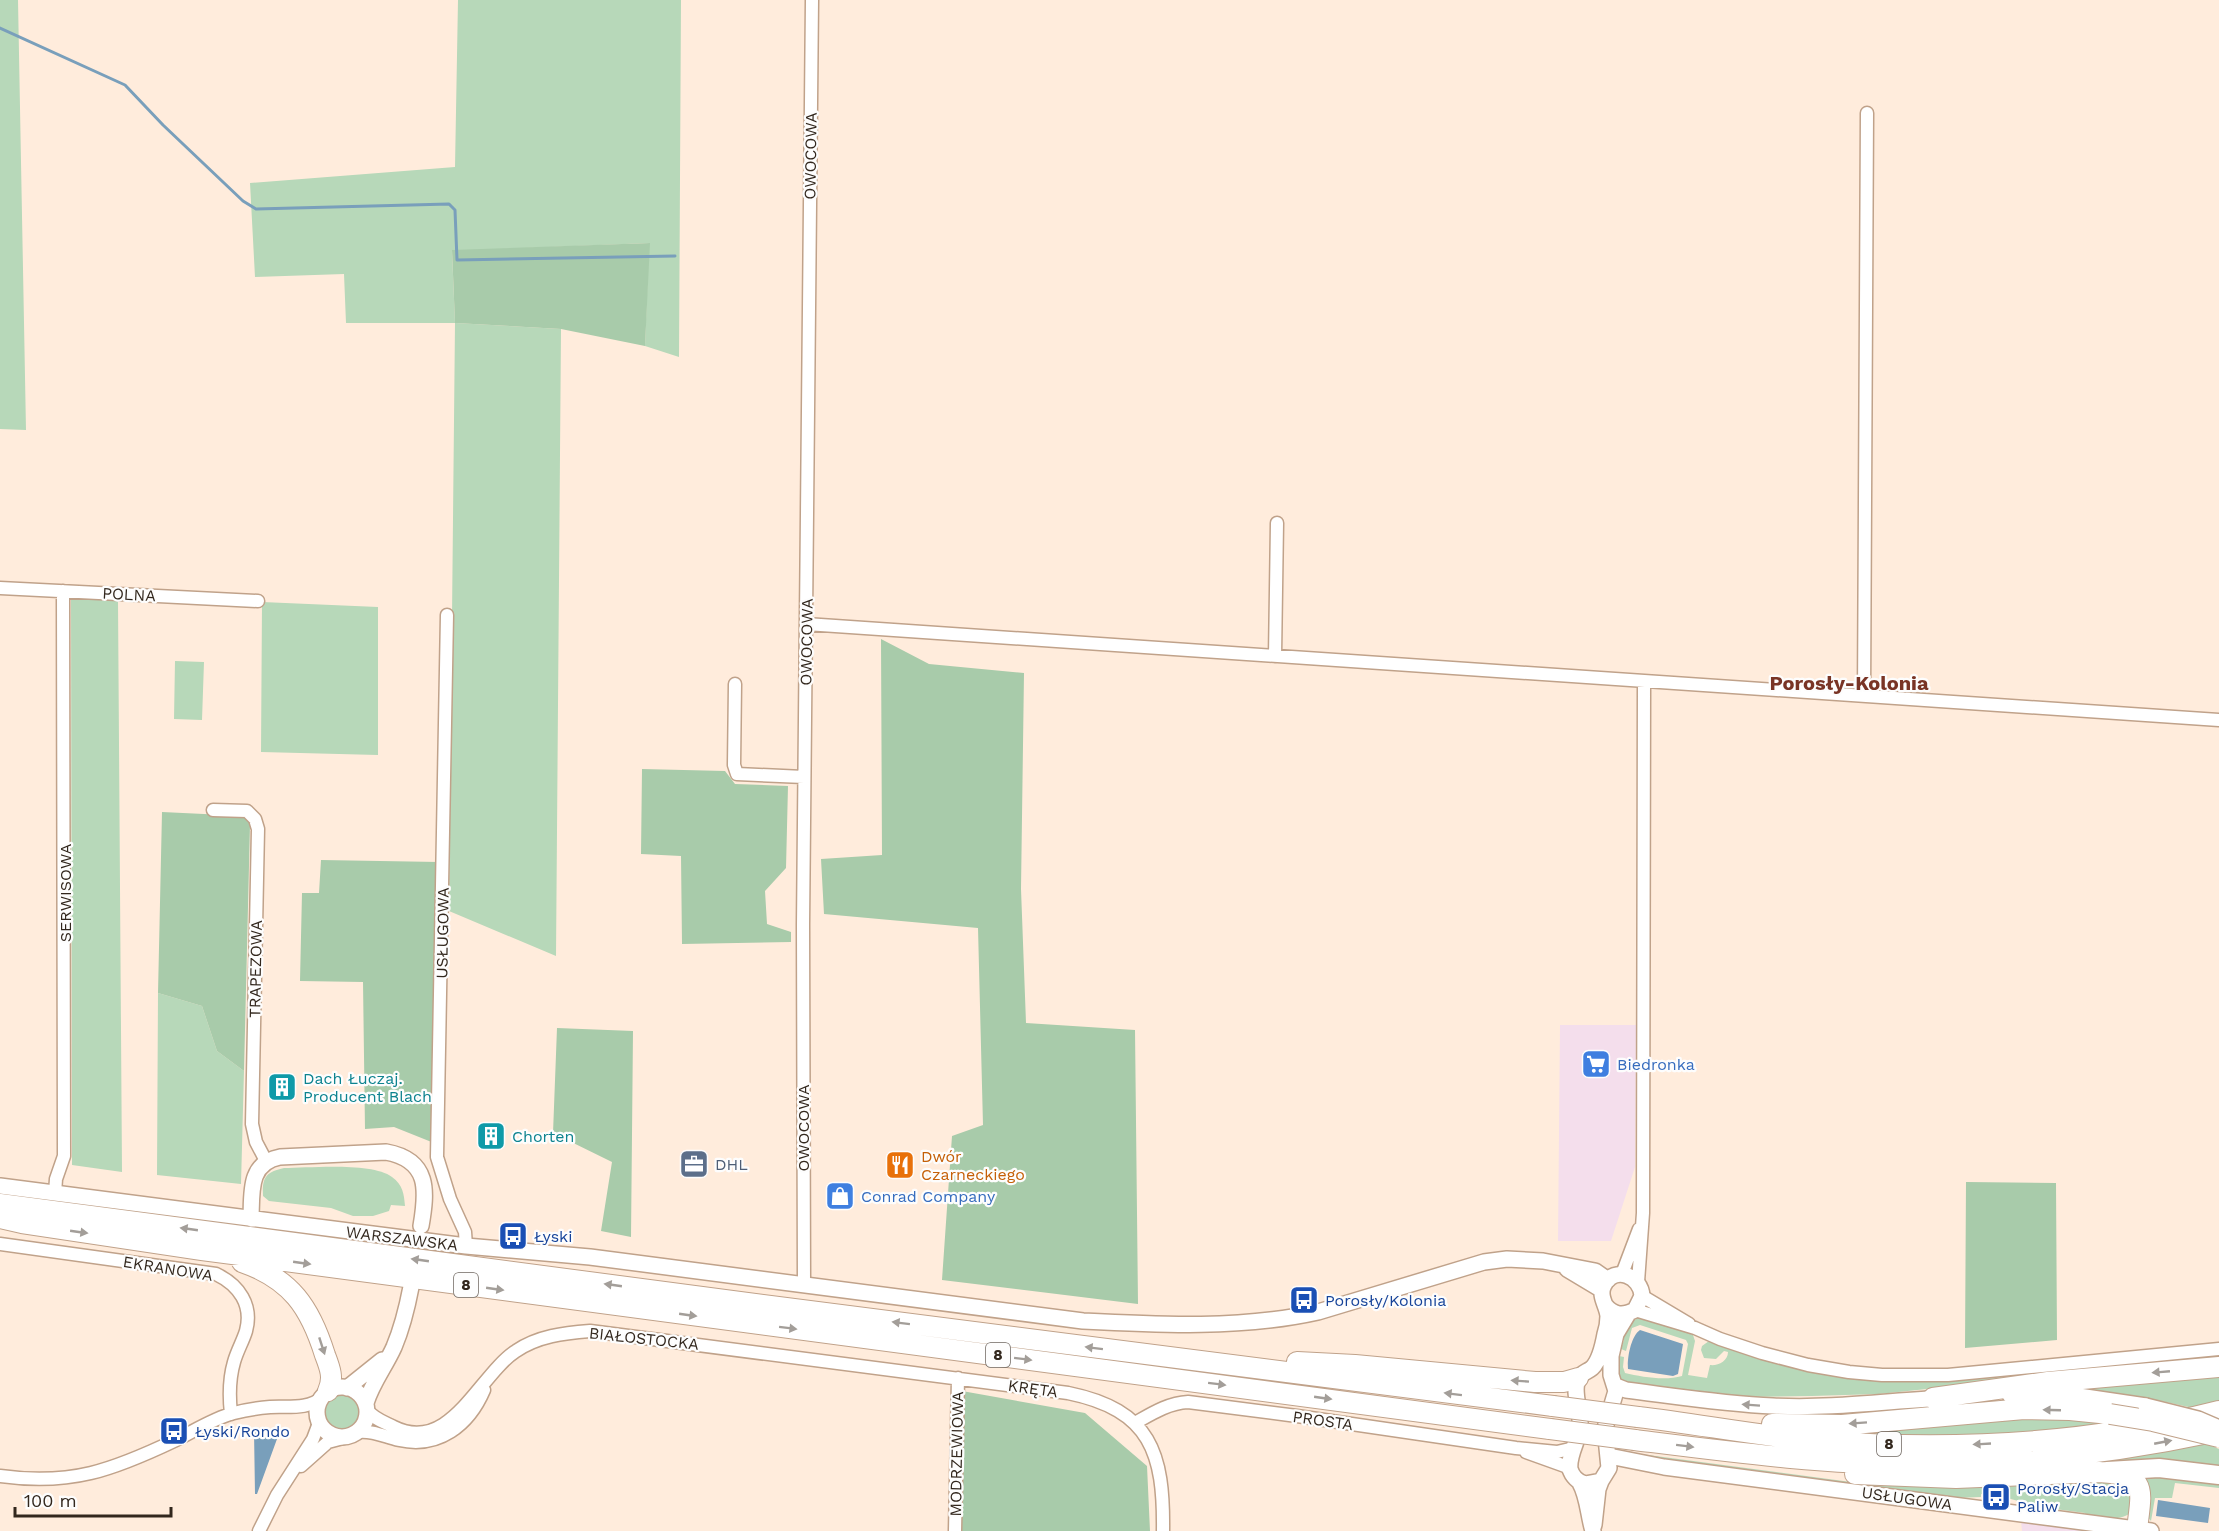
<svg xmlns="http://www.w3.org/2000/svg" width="2219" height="1531" font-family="'Work Sans',sans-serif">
  <rect width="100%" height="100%" fill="#ffecdc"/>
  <path fill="#f4deec" d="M 1560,1025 L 1636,1025 L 1635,1167 L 1611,1241 L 1558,1241 Z
    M 2021,1521 L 2102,1531 L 2022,1531 Z"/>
  <path fill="#b7d8b9" d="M 0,0 L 18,0 L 26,430 L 0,429 Z
    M 458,0 L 681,0 L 679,357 L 645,346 L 649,243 L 452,251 L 455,323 L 561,329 L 556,956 L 449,911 L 455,323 L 346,323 L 344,274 L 255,277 L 250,183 L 455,167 Z
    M 71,598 L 118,601 L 122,1172 L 72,1165 Z
    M 262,602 L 378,607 L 378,755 L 261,752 Z
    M 175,661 L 204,662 L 202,720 L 174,719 Z
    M 158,993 L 202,1006 L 217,1051 L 244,1071 L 241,1184 L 157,1175 Z
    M 284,1168 C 310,1168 372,1162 392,1177 C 403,1185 404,1194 405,1206 L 391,1205 L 389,1211 L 373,1216 L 353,1216 L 331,1208 L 269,1201 L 263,1196 C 262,1177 266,1172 284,1168 Z
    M 1639,1318 L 1649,1318 L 1693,1335 L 1695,1341 L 1688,1375 L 1707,1378 L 1710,1365 C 1718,1366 1728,1361 1728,1352 L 1724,1351 L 1716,1359 L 1704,1358 L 1701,1350 L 1702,1346 L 1709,1341 L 1770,1362 L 1813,1372 L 1894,1382 L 1947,1382 L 2219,1355 L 2219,1361 L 2117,1369 L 1879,1394 L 1812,1396 L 1737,1397 L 1624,1382 L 1615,1374 L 1614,1364 L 1619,1356 L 1624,1357 L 1623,1367 L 1625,1373 C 1642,1377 1665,1381 1682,1376 L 1688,1344 L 1686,1340 L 1640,1325 L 1632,1328 L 1626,1351 L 1621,1349 L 1624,1340 L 1622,1332 L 1627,1323 Z
    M 2219,1373 L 2219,1402 L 2193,1408 L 2166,1402 L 2069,1388 Z
    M324 1412a18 18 0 1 1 36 0a18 18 0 1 1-36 0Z
    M 2040,1416 L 2117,1423 L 1976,1437 L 1860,1436 L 1812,1431 Z
    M 2200,1441 L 2219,1449 L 2219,1469 L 1901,1470 Z
    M 1618,1451 L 1851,1482 L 2116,1478 L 2133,1487 L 2131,1513 C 2116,1522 2102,1518 2086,1516 L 2085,1513 L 2040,1507 L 1996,1495 L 1996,1493 L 1988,1492 L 1987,1495 L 1981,1494 L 1981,1497 L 1955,1498 L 1624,1455 Z
    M 2138,1474 L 2219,1483 L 2219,1488 L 2175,1483 L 2172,1498 L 2155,1498 L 2151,1521 L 2146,1515 Z"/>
  <path fill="#a8cbaa" d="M 650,243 L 645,346 L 561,329 L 455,323 L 452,250 Z
    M 881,639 L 929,664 L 1024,673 L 1021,889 L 1026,1023 L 1135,1030 L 1138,1304 L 942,1280 L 952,1136 L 983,1125 L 978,928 L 824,914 L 821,859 L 882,855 Z
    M 642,769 L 725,771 L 735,784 L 788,786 L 786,868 L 765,891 L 767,924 L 791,932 L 791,942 L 682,944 L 681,856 L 641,854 Z
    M 162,812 L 246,816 L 250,825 L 244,1071 L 217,1051 L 202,1006 L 158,993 Z
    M 321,860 L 439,862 L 434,1143 L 394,1127 L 365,1129 L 363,982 L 300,981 L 302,893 L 319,893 Z
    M 557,1028 L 633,1031 L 631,1237 L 601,1231 L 612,1162 L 553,1133 Z
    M 1966,1182 L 2056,1183 L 2057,1340 L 1965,1348 Z
    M 962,1391 L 1085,1413 L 1147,1466 L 1150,1531 L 957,1531 Z"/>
  <path fill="#799fbb" d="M 1640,1330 L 1683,1344 L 1678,1374 L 1673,1376 L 1628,1369 C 1627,1358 1631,1336 1640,1330 Z
    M 254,1431 L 267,1434 L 277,1439 L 257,1494 L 255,1494 Z
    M 2158,1500 L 2210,1508 L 2208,1523 L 2156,1516 Z"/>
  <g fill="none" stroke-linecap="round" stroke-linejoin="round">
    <path stroke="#799fbb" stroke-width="3" d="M 0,28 L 125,85 L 163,125 L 243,201 L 256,209 L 449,204 L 455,210 L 457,260 L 675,256"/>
    <g stroke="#c0a28a" stroke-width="15">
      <path id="minor" d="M 0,588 L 258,601
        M 447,615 L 437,1157 L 450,1199 L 465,1232 L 466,1246
        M 806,624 L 2219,720
        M 1275,656 L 1277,523
        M 735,684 L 734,765 L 737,774 L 804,777
        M 1864,696 L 1867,113
        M 213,810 L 247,811 L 255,819 L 258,829 L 252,1124 L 256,1142 L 266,1161
        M 55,1193 L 56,1179 L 64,1156 L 63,591
        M 0,1244 L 216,1274 C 239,1285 253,1305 246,1331 C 243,1341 237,1351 234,1362 C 229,1379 229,1396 231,1414
        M 1622,1274 L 1639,1229
        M 1638,1282 L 1643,1213 L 1644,682
        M 804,1285 L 803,925 L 812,0
        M 1642,1296 L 1689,1324
        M 1635,1310 L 1695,1328 L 1720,1339 L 1762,1353 L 1808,1365 L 1849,1372 L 1882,1375 L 1948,1375 L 2219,1349
        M 367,1410 C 374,1419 384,1422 394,1427 C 450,1455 479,1375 516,1351 C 538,1336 564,1333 590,1331 L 1068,1393 C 1151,1410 1164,1453 1163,1531
        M 1135,1423 C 1151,1414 1168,1403 1188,1402 L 1297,1416 L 1516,1448 L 1557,1452 L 1574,1448
        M 358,1432 C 373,1430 385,1437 399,1440 C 439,1449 469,1425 484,1390
        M 1526,1452 L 1565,1466 L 1571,1471
        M 301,1466 L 328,1442 L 347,1437
        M 0,1476 C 71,1486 113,1470 176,1440 C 194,1431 214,1418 234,1413 C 246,1410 258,1408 270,1407 C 288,1406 308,1410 323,1397
        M 259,1531 L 277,1495 L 313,1439 L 319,1423
        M 955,1531 L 958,1378"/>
    </g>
    <g stroke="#c0a28a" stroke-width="18">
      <path id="tertiary" d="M 0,1186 L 466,1246 L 590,1257 L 1083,1321 C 1160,1325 1242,1329 1318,1312 L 1484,1262 L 1507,1259 L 1543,1261 L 1595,1271 L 1608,1280
        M 251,1219 C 252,1193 248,1163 280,1157 L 386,1152 C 430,1160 427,1191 421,1226
        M 1567,1269 L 1602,1290
        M 1605,1305 C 1614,1316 1623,1316 1635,1310 L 1642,1296 C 1641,1276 1615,1265 1604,1285 C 1598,1296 1607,1305 1608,1316 C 1608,1322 1607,1328 1605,1334 C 1603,1345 1600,1360 1592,1368 C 1587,1372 1581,1373 1578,1379 C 1572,1391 1581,1411 1580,1424 C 1580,1439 1568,1454 1570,1469 C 1572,1476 1578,1482 1585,1484 L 1601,1481 L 1609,1468 L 1605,1428 L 1616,1391 L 1611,1375 L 1611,1356 L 1616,1334 L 1628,1314
        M 1616,1386 L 1626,1390 C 1674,1396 1724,1404 1773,1406 C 1830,1409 1887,1401 1944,1398
        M317 1412a25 25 0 1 1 50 0a25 25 0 1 1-50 0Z
        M 347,1388 L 382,1360
        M 2010,1395 L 2065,1394 L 2146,1406
        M 366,1403 C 372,1383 385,1367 394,1347 C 402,1328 407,1308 411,1287
        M 1609,1456 L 1664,1467 L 2151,1531
        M 1580,1483 C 1588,1497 1588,1515 1593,1531
        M 1594,1525 L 1598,1489 L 1601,1481"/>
    </g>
    <g stroke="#c0a28a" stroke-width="21">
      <path id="primary" d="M 2107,1471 L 2159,1468 L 2219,1475"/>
    </g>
    <g stroke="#c0a28a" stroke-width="22">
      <path id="trunk" d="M 0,1204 L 755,1304 L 1553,1406
        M 0,1218 L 22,1223 L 202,1250 L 1550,1429
        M 242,1262 C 291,1279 310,1307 325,1355 C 330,1368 334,1378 328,1391
        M 1297,1362 L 1355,1365 L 1535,1382 L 1564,1382 L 1578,1378
        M 1933,1398 L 2048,1382 L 2219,1367
        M 1638,1417 C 1698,1424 1758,1436 1818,1441 C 1951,1451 2089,1444 2219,1411
        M 1772,1424 L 1842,1425 L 2024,1409 L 2070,1410 L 2110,1414
        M 1635,1440 C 1731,1452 1828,1465 1924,1464 C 2019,1463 2115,1453 2208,1433
        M 1855,1474 L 1956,1478 L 2099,1472 C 2148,1475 2142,1488 2137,1529"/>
    </g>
    <use href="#minor" stroke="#fff" stroke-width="12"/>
    <use href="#tertiary" stroke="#fff" stroke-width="15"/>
    <use href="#primary" stroke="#fff" stroke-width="18"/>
    <use href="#trunk" stroke="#fff" stroke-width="20"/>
    <g stroke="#c0a28a" stroke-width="18" stroke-linecap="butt">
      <path id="tertiary-bridge" d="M 2146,1406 L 2198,1419 L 2219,1428"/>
    </g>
    <g stroke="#c0a28a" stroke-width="22" stroke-linecap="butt">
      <path id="trunk-bridge" d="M 1553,1406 L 1638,1417
        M 2110,1414 L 2153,1421 L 2219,1437
        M 1550,1429 L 1635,1440"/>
    </g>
    <use href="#tertiary-bridge" stroke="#fff" stroke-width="15"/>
    <use href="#trunk-bridge" stroke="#fff" stroke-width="20"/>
  </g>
  <defs><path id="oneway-solid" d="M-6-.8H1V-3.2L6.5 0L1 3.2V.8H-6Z" transform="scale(1.5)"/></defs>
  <g fill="#a39e99">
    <use href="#oneway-solid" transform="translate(189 1229) rotate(-172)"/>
    <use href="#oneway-solid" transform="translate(79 1232) rotate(8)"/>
    <use href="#oneway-solid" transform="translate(420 1260) rotate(-172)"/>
    <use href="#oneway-solid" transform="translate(302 1263) rotate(8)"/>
    <use href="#oneway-solid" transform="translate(613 1285) rotate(-172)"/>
    <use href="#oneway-solid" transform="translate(495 1289) rotate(8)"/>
    <use href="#oneway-solid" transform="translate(688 1315) rotate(8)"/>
    <use href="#oneway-solid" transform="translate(901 1323) rotate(-173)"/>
    <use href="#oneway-solid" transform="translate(788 1328) rotate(7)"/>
    <use href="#oneway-solid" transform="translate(322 1346) rotate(72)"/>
    <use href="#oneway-solid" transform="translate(1094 1348) rotate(-173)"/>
    <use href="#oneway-solid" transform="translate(1023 1359) rotate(7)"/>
    <use href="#oneway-solid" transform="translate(2161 1372) rotate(175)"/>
    <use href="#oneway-solid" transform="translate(1520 1381) rotate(-176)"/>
    <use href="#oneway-solid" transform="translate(1217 1384) rotate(7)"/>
    <use href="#oneway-solid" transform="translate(1453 1394) rotate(-173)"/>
    <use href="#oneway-solid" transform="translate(1323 1398) rotate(8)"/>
    <use href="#oneway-solid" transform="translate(1751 1405) rotate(-176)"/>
    <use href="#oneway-solid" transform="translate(2052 1410) rotate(-178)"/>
    <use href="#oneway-solid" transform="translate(1858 1423) rotate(176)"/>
    <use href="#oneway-solid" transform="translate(2163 1442) rotate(-11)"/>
    <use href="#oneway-solid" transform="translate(1982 1444) rotate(177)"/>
    <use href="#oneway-solid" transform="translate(1685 1446) rotate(7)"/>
  </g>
  <defs>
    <g id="supermarket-square" transform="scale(1.5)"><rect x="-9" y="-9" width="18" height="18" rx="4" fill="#3f7fe0" stroke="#fdfdfd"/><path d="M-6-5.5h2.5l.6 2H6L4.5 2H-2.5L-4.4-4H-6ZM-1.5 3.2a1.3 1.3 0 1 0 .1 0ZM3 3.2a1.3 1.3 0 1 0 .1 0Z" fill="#fff"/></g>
    <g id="building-square" transform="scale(1.5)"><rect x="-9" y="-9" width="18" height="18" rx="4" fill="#0f9aa8" stroke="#fdfdfd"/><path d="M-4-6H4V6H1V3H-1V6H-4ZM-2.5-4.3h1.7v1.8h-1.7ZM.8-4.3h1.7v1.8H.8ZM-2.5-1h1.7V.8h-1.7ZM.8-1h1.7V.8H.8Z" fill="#fff"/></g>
    <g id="office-square" transform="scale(1.5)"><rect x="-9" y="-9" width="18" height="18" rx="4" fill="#5c6f8a" stroke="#fdfdfd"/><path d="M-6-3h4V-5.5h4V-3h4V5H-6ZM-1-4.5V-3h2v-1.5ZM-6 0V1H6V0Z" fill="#fff"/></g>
    <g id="restaurant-square" transform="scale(1.5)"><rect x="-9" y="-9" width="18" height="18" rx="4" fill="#e8710a" stroke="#fdfdfd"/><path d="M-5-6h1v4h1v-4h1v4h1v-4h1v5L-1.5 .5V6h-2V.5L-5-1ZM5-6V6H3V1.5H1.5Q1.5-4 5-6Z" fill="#fff"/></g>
    <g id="shop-square" transform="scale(1.5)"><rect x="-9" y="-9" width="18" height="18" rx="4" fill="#3f7fe0" stroke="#fdfdfd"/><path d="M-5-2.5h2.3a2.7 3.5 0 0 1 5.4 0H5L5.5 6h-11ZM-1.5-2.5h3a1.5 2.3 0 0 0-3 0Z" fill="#fff"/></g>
    <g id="bus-square" transform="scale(1.5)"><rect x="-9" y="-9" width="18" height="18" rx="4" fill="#1a4fb4" stroke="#fdfdfd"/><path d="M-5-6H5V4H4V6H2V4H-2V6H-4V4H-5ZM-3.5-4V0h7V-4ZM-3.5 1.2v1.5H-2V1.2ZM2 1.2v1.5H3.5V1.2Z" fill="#fff"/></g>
  </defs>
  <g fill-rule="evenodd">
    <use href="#supermarket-square" x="1596" y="1064"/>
    <use href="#building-square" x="282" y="1087"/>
    <use href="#building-square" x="491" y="1136"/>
    <use href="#office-square" x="694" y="1164"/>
    <use href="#restaurant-square" x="900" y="1165"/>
    <use href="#shop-square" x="840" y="1196"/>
    <use href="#bus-square" x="513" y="1236"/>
    <use href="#bus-square" x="1304" y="1300"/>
    <use href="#bus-square" x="174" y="1431"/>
    <use href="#bus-square" x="1996" y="1497"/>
  </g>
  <g text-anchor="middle" stroke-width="4.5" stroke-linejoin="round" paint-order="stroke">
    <g fill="#fdfdfd" stroke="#6f6760" stroke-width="1.5">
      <rect x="454" y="1273" width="24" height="24" rx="4.5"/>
      <rect x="986" y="1343" width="24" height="24" rx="4.5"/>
      <rect x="1877" y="1432" width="24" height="24" rx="4.5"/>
    </g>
    <g font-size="15" font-weight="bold" fill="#32271d">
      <text x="466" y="1290">8</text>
      <text x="998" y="1360">8</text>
      <text x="1889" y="1449">8</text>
    </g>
    <g font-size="16" fill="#32271d" stroke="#fdfdfd">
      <text transform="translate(810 156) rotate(-89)" y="6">OWOCOWA</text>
      <text transform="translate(129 594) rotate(3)" y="6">POLNA</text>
      <text transform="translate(806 642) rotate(-89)" y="6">OWOCOWA</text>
      <text transform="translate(65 893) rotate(-90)" y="6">SERWISOWA</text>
      <text transform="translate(442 933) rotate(-89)" y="6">USŁUGOWA</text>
      <text transform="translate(255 969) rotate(-89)" y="6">TRAPEZOWA</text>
      <text transform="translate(803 1128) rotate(-90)" y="6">OWOCOWA</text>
      <text transform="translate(402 1238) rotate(7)" y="6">WARSZAWSKA</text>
      <text transform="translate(168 1268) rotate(9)" y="6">EKRANOWA</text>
      <text transform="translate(644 1338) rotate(6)" y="6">BIAŁOSTOCKA</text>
      <text transform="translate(1033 1388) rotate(8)" y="6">KRĘTA</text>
      <text transform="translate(1323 1420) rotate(8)" y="6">PROSTA</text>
      <text transform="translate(956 1454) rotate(-89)" y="6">MODRZEWIOWA</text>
      <text transform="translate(1907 1498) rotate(8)" y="6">USŁUGOWA</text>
    </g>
    <g font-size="16" fill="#366cbe" stroke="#fdfdfd" text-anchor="start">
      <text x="1617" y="1070">Biedronka</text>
      <text x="861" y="1202">Conrad Company</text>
    </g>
    <g font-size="16" fill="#0d838f" stroke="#fdfdfd" text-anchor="start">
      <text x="303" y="1084">Dach Łuczaj.<tspan x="303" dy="18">Producent Blach</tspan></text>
      <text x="512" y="1142">Chorten</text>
    </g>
    <g font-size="16" fill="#c56008" stroke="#fdfdfd" text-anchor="start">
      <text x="921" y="1162">Dwór<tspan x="921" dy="18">Czarneckiego</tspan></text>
    </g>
    <g font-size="16" fill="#4e5e75" stroke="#fdfdfd" text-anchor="start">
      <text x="715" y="1170">DHL</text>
    </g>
    <g font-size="16" fill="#164399" stroke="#fdfdfd" text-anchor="start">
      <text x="534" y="1242">Łyski</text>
      <text x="1325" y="1306">Porosły/Kolonia</text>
      <text x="195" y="1437">Łyski/Rondo</text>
      <text x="2017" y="1494">Porosły/Stacja<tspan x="2017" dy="18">Paliw</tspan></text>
    </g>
    <g font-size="20" font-weight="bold" fill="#793425" stroke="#fdfdfd">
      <text x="1849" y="690">Porosły-Kolonia</text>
    </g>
  </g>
  <path d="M15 1507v9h156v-9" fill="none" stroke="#32271d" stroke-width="3"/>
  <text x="24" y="1507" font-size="18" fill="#32271d" stroke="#fdfdfd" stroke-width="4.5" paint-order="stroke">100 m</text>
</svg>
